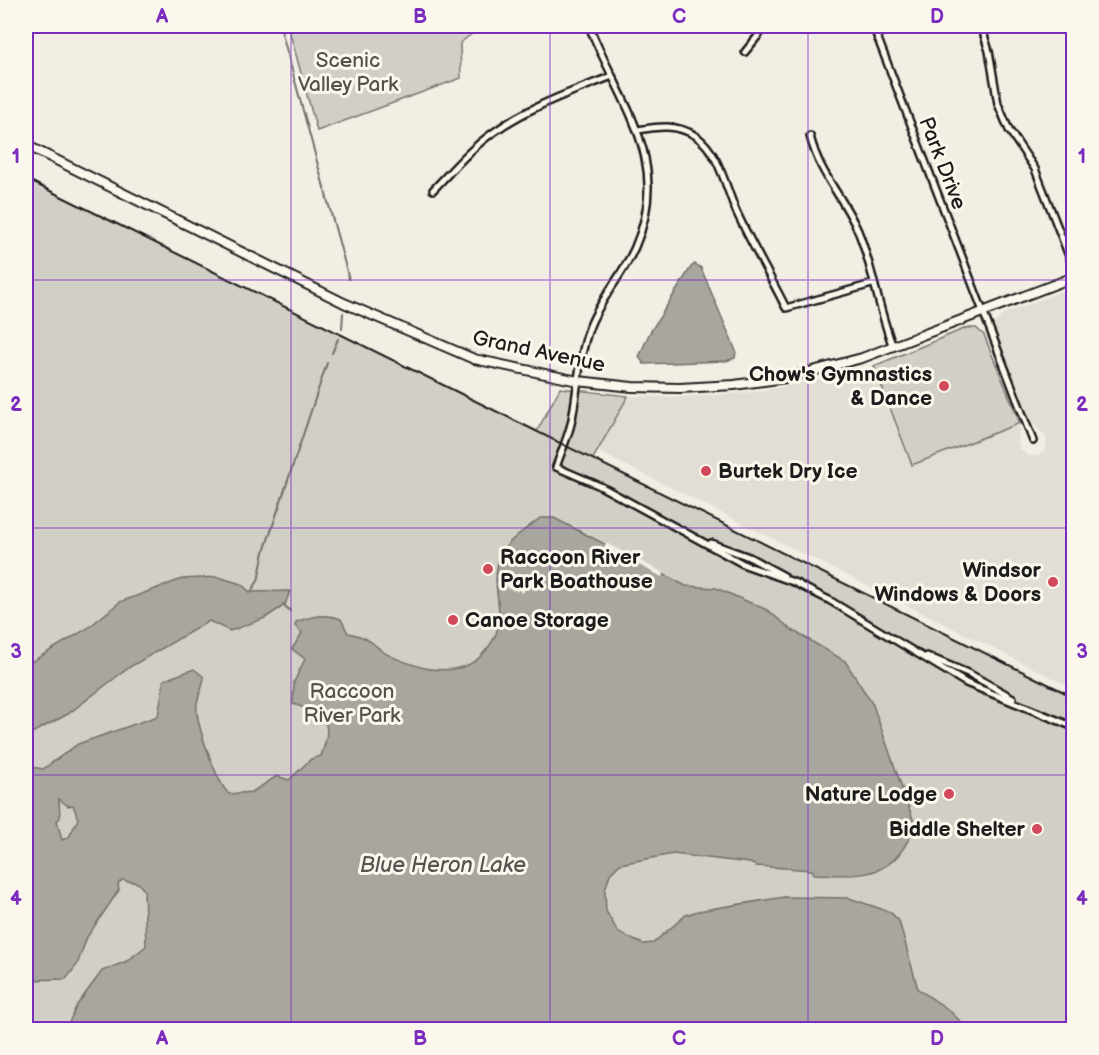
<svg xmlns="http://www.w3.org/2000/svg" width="1099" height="1055" font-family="'Balsamiq Sans',sans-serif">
  <rect width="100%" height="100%" fill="#f2eee4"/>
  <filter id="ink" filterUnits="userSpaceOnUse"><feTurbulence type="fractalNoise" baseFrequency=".0167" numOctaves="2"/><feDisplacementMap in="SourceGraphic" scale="12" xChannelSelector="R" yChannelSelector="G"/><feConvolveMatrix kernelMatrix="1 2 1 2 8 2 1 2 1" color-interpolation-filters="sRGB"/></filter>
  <g filter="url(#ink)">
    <path fill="#e2ded5" d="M 1073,287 L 1073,688 L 597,451 L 628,396 L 675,397 L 744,393 L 788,386 L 874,366 L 912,465 L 1020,423 L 1018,443 L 1020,449 L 1028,456 L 1038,456 L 1046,449 L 1046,437 L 1029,419 L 995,331 L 995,323 L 1003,314 Z"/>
    <path fill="#d2cfc6" stroke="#777671" stroke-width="1.5" d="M 288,26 L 482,26 L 460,43 L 461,78 L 317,131 Z
      M 26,179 L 537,431 L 560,388 L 628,396 L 593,459 L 1073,697 L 1073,1029 L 26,1029 Z
      M 966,328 L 976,328 L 984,335 L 1020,423 L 912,465 L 874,366 Z"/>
    <path fill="#a9a6a0" stroke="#716f6b" stroke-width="1.5" fill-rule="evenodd" d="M 695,264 L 701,268 L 736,351 L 735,358 L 726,361 L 644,364 L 639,357 L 649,334 L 691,267 Z
      M 540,518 L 554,518 L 686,586 L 716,588 L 767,610 L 792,630 L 845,661 L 873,705 L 915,825 C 895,879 865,876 814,874 L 812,870 L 756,866 L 750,863 L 673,854 L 620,864 L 610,874 L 605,890 L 606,911 L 618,932 L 634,940 L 643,944 L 653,943 L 686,915 L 698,911 L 784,897 L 849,898 L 890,912 L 899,921 L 918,989 L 949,1010 L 968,1029 L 66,1029 L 77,1005 L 102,971 L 127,961 L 146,946 L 144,890 L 138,883 L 122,880 L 118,884 L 119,890 L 87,937 L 77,965 L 66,979 L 26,980 L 26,766 L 43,769 L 78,744 L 158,716 L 164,680 L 194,669 L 204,677 C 203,687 199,694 197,703 C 194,720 217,783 229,794 L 252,792 L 277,776 L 289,780 L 311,759 L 321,756 C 333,722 328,715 293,704 L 294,682 L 305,659 L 292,649 L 302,633 L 295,626 L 296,622 C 312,616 324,613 341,619 L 348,633 C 367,637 369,640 382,651 C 389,657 421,668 430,669 C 448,671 468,669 481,656 C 517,619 486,596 500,556 C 506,541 528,528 540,518 ZM 59,799 L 68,806 L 73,805 L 78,819 L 69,837 L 62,840 L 57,821 L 60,818 Z
      M 218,577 L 241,584 L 250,592 L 290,591 L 285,605 L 265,618 L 230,631 L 209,621 L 128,668 L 68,714 L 26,736 L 26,665 L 88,628 L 120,602 L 182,579 Z"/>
    <path fill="#f2eee4" d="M 606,543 L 664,573 L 662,577 L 604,547 Z
      M 506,580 L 507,584 L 510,580 L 513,585 L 516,581 L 515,585 L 520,582 L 521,586 L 525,583 L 524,592 L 521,593 L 519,589 L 516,592 L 515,588 L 512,591 L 511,587 L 508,590 L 507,586 L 504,590 L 504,586 L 495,584 L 505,583 Z"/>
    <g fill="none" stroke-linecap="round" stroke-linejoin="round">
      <path stroke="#716f6b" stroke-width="2" d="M 280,26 L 349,279
        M 342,329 L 343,313
        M 332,353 L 338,339
        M 250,593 L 258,581 L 264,552 L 327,363
        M 283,604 L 290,611"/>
      <g stroke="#1c1c1c" stroke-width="10">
        <path id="minor" d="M 589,26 C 620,103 673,161 635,247 C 623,275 601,298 590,326 C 578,358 578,392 571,424 C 567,439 561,453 556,467 L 600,486 L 745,565 L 799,584
          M 873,26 L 1033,441
          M 981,26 L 989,51 L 998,104 L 1009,130 L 1035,169 L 1074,269
          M 745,52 L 766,26
          M 638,130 C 659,126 677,124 696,136 C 720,153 725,187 737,213 C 752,245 770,276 786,308 L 872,284
          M 810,136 C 820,176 843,196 858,231 C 873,267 878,309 893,347
          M 433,190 C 453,169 471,148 494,132 C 530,106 572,92 612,76
          M 711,543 L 749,557 L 784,576
          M 797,584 L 829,600 L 966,683 L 1074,727
          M 927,656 L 970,674 L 1013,698"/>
      </g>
      <g stroke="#1c1c1c" stroke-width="12">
        <path id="secondary" d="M 26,145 L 344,303 L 474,359 L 578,381 L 632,387 L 680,388 L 734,385 L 786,378 L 862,358 L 1074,277"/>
      </g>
      <use href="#minor" stroke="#fbf7ec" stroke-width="5"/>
      <use href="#secondary" stroke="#fbf7ec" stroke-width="8"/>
      <path stroke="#1c1c1c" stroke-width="2" d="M 26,179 L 1074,697"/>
    </g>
  </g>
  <path fill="none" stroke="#7b2cbf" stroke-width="1.5" stroke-opacity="0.55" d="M 291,26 L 291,1030M 550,26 L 550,1030M 808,26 L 808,1030M 26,280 L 1074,280M 26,528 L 1074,528M 26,775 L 1074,775"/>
  <g fill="#d1495b" stroke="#fbf7ec" stroke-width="2">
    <circle cx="944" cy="386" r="6"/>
    <circle cx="706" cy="471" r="6"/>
    <circle cx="488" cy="569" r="6"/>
    <circle cx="1053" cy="582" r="6"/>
    <circle cx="453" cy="620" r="6"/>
    <circle cx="949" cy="794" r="6"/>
    <circle cx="1037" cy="829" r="6"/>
  </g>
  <g text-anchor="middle" stroke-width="6" stroke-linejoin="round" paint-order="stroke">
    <g font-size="21" fill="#53524f" stroke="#fbf7ec">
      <text x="348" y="67">Scenic<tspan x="348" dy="24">Valley Park</tspan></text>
      <text x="352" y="698">Raccoon<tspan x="352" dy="24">River Park</tspan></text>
    </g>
    <g font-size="21" fill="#1c1c1c" stroke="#fbf7ec">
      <text transform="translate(943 163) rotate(69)" y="7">Park Drive</text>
      <text transform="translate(539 351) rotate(12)" y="7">Grand Avenue</text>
    </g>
    <g font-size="21" font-weight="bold" fill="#1c1c1c" stroke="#fbf7ec" text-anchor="end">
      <text x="932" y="381">Chow's Gymnastics<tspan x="932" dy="24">&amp; Dance</tspan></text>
      <text x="718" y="478" text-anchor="start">Burtek Dry Ice</text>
      <text x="500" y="564" text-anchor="start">Raccoon River<tspan x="500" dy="24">Park Boathouse</tspan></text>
      <text x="1041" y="577">Windsor<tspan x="1041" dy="24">Windows &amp; Doors</tspan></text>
      <text x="465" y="627" text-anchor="start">Canoe Storage</text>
      <text x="937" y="801">Nature Lodge</text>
      <text x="1025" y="836">Biddle Shelter</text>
    </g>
    <g font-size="22" font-style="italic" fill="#545351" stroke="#fbf7ec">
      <text x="443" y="872">Blue Heron Lake</text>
    </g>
  </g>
  <rect width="1099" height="1055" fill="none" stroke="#fbf7ec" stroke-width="66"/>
  <rect x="33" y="33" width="1033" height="989" fill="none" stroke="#7b2cbf" stroke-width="2"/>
  <g font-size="20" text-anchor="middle" font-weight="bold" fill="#7b2cbf">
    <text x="162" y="23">A</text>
    <text x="420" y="23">B</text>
    <text x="679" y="23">C</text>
    <text x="937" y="23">D</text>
    <text x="16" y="163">1</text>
    <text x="1082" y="163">1</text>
    <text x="16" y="411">2</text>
    <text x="1082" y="411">2</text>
    <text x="16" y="658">3</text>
    <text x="1082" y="658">3</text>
    <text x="16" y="905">4</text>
    <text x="1082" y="905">4</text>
    <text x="162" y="1045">A</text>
    <text x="420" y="1045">B</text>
    <text x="679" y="1045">C</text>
    <text x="937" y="1045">D</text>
  </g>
</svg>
